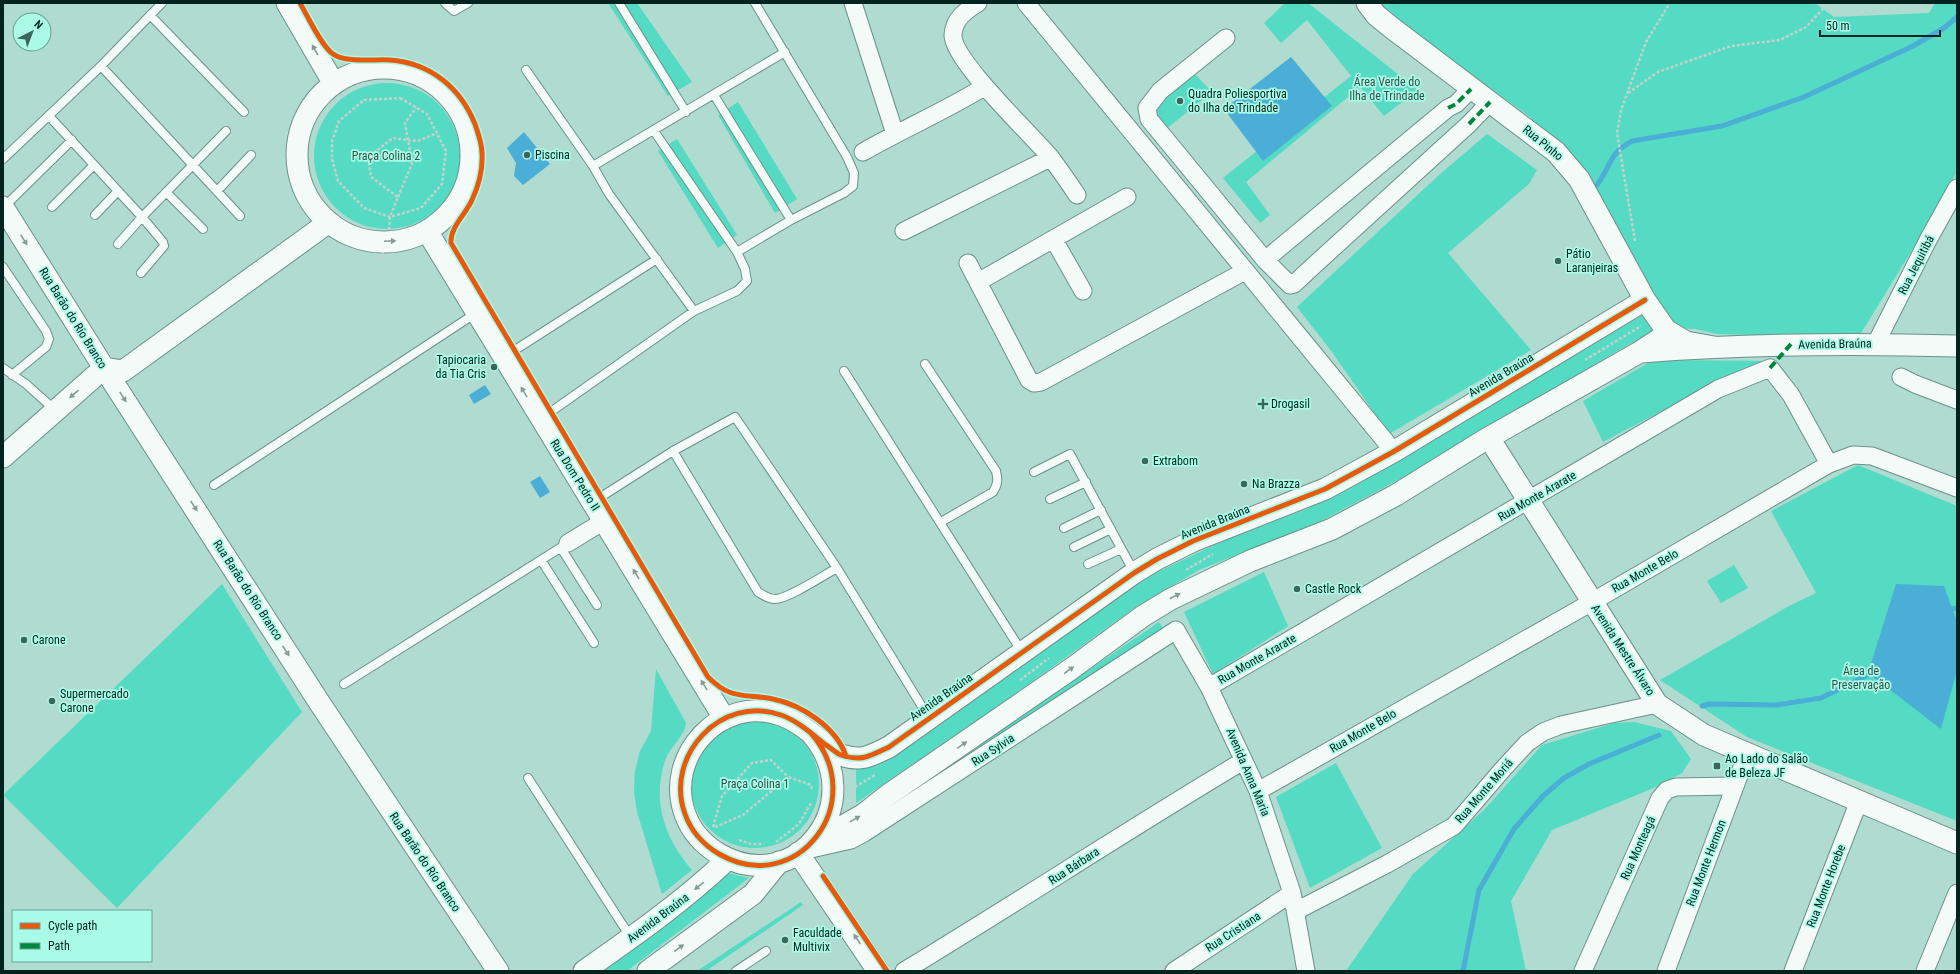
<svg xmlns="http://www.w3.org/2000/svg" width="1960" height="974" font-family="'Roboto Condensed',sans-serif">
  <rect width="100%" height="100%" fill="#afdbd0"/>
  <path fill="#55dac4" d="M 608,3 L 637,3 L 692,82 L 668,96 Z
    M 1285,3 L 1308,3 L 1418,90 L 1384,116 L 1360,87 L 1246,182 L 1270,215 L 1260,223 L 1223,178 L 1351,76 L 1307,20 L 1281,43 L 1264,23 Z
    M 1375,3 L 1815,3 L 1834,17 L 1929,13 L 1935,3 L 1957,3 L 1957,172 L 1922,234 L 1858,338 L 1717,334 L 1695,329 L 1671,328 L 1574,164 L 1530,117 L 1377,7 Z
    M 1193,72 L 1212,92 L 1165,130 L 1150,110 Z
    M314 156a73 73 0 1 1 146 0a73 73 0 1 1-146 0Z
    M 738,102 L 797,199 L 775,213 L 718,115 Z
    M 1487,134 L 1537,170 L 1529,184 L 1448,253 L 1531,350 L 1389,434 L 1332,352 L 1297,307 L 1439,175 Z
    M 677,139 L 737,235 L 718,248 L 658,151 Z
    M 1644,314 L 1653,330 L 1429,463 L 1372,494 L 1321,521 L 1199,570 L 1137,606 L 1022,689 L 856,803 L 856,766 L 1147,577 L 1244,531 L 1307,509 Z
    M 1653,360 L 1777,361 L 1726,377 L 1603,442 L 1583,401 Z
    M 1858,465 L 1957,506 L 1957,821 L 1747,737 L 1660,680 L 1789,606 L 1816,593 L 1771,511 Z
    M 1734,565 L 1748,588 L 1721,603 L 1707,581 Z
    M 1264,572 L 1288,626 L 1213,674 L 1184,612 Z
    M 222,584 L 302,712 L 117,908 L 3,795 Z
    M 1159,622 L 1164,630 L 980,751 L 977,744 C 1039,705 1099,663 1159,622 Z
    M 656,669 L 686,723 C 685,736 671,746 666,758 C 651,799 664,838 692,870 L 662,894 L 637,812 L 634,792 L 635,771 L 640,751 L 651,731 Z
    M691 784a64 64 0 1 1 128 0a64 64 0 1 1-128 0Z
    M 1634,722 L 1671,731 L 1691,759 L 1682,773 L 1656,787 L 1552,830 L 1511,901 L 1526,971 L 1346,971 L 1413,874 L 1484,810 L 1542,745 L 1614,723 Z
    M 1336,763 L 1382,848 L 1310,888 L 1276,797 Z
    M 728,873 L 749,878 L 627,971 L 594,971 Z
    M 801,902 L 803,905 L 706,971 L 697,971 Z"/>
  <path fill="#4aaed6" d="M 1291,57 L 1332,106 L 1263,161 L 1224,109 Z
    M 524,132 L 550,164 L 523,185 L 514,176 L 516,163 L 507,148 Z
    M 485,385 L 491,394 L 474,404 L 469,395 Z
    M 540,476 L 550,492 L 540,498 L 530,482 Z
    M 1896,584 L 1944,586 L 1957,622 L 1957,670 L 1941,729 L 1868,673 Z"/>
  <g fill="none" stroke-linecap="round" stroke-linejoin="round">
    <path stroke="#4aaed6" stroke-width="5" d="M 1597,185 C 1612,165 1608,154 1632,141 L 1722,126 L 1804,97 L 1913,46 L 1944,28 L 1957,17
      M 1946,610 L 1957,608
      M 1702,706 L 1710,704 L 1777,705 L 1821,698 L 1876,671
      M 1463,971 L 1479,890 L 1514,829 L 1543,796 L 1564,778 L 1589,764 L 1659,735"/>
    <g stroke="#6c9189" stroke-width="10">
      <path id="service" d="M 445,3 L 454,11 L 468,3
        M 619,3 L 686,112
        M 150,15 L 244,112
        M 101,66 L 162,3
        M 526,70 L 593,166
        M 714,95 L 791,220
        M 49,116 L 142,217 L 118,244
        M 654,131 L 737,252
        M 3,159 L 101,66 L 240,216
        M 217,191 L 251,155
        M 166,192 L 203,229
        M 4,207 L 72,140
        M 52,207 L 94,165
        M 95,215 L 118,191
        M 3,267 L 46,331 L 49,339 L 46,347 L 12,375
        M 141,273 L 164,246 L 163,242 L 142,217 L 226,131
        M 694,311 L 609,194 L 593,166 L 785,52
        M 504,357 L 657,259
        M 925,364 L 996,471 C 998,479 998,484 993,492 L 941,522
        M 3,368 L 26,384 L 55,410
        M 844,371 L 1022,652
        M 542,418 L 694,311 L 737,291 L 747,281 L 745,269 L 737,252 L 791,220 L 844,193 L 853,186 L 854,173 L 847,157 L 755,3
        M 673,451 L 758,592 C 763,595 768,599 775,599 C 788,599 824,575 837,568
        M 1034,472 L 1070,454 L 1134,572
        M 214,485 L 476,313
        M 1050,499 L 1086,482
        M 593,502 L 673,451 L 735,417 L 837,568 L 929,718
        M 1064,528 L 1101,510
        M 1074,547 L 1111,529
        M 561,548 L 597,605
        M 541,560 L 594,643
        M 1088,564 L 1121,549
        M 344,684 L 568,543
        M 528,778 L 631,938
        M 736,971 L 766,951"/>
    </g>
    <g stroke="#6c9189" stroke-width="19">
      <path id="minor" d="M 853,3 L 895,134
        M 978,3 C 965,11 954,19 953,35 C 952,60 1033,136 1051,158 C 1060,170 1069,183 1077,195
        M 1026,3 L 1386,442 L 1393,452
        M 1226,38 L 1160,91 L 1147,108 L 1149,119 L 1265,260 L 1290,285 L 1294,284 L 1310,269 L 1469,124 L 1490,102
        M 863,152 C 903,129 945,111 984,87
        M 904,231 L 1050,158
        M 1054,240 L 1083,291
        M 1265,260 L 1448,108 L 1456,104 L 1471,89
        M 968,263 L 1029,380 L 1034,383 L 1041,382 L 1245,271
        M 978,282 L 1127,197
        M 1876,343 L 1928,240 L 1957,188
        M 1901,377 L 1915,384 L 1957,400
        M 568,543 L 604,521
        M 1209,687 L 1718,389 L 1770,368 L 1791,395 L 1829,464
        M 1258,791 L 1592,602 L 1829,464 L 1853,455 L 1872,456 L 1957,488
        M 811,849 L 851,840 L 864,833 L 1176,630 L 1209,687 L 1258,791 L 1292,893 L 1306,971
        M 1296,911 L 1387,864 L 1454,826 L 1503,769 L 1527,743 L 1543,732 L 1561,725 L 1657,704
        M 904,971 C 1018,902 1129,829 1243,761
        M 1174,971 L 1292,893
        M 1583,971 L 1660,798 L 1667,790 L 1676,787 L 1735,786
        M 1666,971 L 1747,754
        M 1793,971 L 1859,801
        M 1925,971 L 1957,893"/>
    </g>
    <g stroke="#6c9189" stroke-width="23">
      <path id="tertiary" d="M 287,3 L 334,84
        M 1367,3 L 1376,15 L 1392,28 L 1556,152 L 1579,179 L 1645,300 L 1666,330 L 1686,342 L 1714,347
        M297 155a87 87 0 1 1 174 0a87 87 0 1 1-174 0Z
        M 3,207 L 104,368 L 319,702 L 498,971
        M 427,231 L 724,718
        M 1641,352 C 1746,344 1851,343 1957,346
        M 1489,438 L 1657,704 L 1704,735 L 1957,843
        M 3,457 L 104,368 L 123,371 L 329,222
        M 810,732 C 872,801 797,899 719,854 C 704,845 691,831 685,814 C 664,756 721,694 781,715 C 798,721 812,734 826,745 C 831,748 836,753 841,755 C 862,762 870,756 889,747 L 1134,573 L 1157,559 L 1193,541 L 1325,489 L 1393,452 L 1645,300
        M 815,842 L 864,814 L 888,795 L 1071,669 L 1143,616 L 1171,599 L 1250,561 L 1332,529 L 1396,495 L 1483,441 L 1638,353 L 1661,338 L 1666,330
        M 798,853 L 878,971
        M 584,971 C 634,936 684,901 728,859
        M 648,971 L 753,894 L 779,862"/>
    </g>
    <path stroke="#c3d2ce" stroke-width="2.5" stroke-dasharray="3 2" stroke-linecap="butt" d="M 1628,93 L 1658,72 L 1731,46 L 1780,40 L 1806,27 L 1822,10 L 1826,3
      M 400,98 L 427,114 L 446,151 L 442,184 L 421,208 L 390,217 L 364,208 L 338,181 L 332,159 L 332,141 L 339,121 L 364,100 Z
      M 398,197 L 412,164 L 408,140 L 418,141 L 437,133
      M 1635,241 L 1617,133 L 1621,110 L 1646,42 L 1670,3
      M 380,258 L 388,242 L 390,217 L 398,197 L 371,177 L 368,157 L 393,138 L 408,140 L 405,123 L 416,108
      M 1585,360 L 1641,326
      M 1186,570 L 1213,554
      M 1020,680 L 1049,658
      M 855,787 L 875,775
      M 713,827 L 722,796 L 752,763 L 771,760 L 788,777
      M 715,827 L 743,815 L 788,777 L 811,785 L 812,791
      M 739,840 L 751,844 L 764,844
      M 776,842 L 799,824 L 811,803"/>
    <use href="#service" stroke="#f3faf8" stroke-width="8"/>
    <use href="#minor" stroke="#f3faf8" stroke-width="17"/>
    <use href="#tertiary" stroke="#f3faf8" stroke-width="21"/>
    <path stroke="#00873e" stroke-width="4" stroke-dasharray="8 4" stroke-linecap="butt" d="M 1448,108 L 1456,104 L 1471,89
      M 1469,124 L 1490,102
      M 1770,368 L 1791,344"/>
    <g stroke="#a9fbe7" stroke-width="8">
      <path id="cycleway" d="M 300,3 C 307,15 322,47 333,54 C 345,63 375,59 390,60 C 430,63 460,87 475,124 C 478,133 482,143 482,153 C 483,169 479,185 472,200 C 466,214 450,227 451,243 L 708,677 C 732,701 744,693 773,699 C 802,705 836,727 846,756
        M 810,732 C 872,801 797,899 719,854 C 704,845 691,831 685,814 C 664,756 721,694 781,715 C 798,721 812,734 826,745 C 831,748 836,753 841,755 C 862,762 870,756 889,747 L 1134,573 L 1157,559 L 1193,541 L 1325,489 L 1393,452 L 1645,300
        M 823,876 L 887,971"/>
    </g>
    <use href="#cycleway" stroke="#e8590c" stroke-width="5"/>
  </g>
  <defs><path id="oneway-solid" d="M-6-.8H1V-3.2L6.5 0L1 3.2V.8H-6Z"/></defs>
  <g fill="#869a96">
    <use href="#oneway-solid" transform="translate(315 50) rotate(-120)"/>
    <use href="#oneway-solid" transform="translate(24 240) rotate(58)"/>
    <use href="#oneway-solid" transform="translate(390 241) rotate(-2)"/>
    <use href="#oneway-solid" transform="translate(524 392) rotate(-121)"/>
    <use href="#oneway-solid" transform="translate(74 394) rotate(140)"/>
    <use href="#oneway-solid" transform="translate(123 397) rotate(57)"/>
    <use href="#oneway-solid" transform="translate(194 506) rotate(57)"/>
    <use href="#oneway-solid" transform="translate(636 574) rotate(-121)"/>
    <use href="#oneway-solid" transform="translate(1175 596) rotate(-27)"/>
    <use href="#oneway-solid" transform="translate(286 651) rotate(57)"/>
    <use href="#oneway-solid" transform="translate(1069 670) rotate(-36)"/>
    <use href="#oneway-solid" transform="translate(704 685) rotate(-121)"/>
    <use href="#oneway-solid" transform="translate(962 745) rotate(-34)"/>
    <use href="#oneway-solid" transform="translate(855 819) rotate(-29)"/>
    <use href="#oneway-solid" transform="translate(699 886) rotate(141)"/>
    <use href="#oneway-solid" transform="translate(857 939) rotate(-124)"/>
    <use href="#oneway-solid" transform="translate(679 948) rotate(-36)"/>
  </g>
  <g fill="#3e645c" stroke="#a9fbe7" stroke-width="1.5">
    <circle cx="1180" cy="101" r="4"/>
    <circle cx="527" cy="155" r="4"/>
    <circle cx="1558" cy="261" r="4"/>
    <circle cx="494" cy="367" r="4"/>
    <path d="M1261 398h4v4h4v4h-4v4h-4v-4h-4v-4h4z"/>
    <circle cx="1145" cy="461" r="4"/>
    <circle cx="1244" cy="484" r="4"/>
    <circle cx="1297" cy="589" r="4"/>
    <circle cx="24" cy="640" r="4"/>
    <circle cx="52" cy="701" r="4"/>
    <rect x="1713" y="762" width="8" height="8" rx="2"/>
    <circle cx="785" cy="940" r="4"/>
  </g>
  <g text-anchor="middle" stroke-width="3.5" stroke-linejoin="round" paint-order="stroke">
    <g font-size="12" fill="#33524b" stroke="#a9fbe7">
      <text x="1387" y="86">Área Verde do<tspan x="1387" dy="14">Ilha de Trindade</tspan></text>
      <text x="386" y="160">Praça Colina 2</text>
      <text x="1861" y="675">Área de<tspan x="1861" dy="14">Preservação</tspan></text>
      <text x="755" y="788">Praça Colina 1</text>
    </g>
    <g font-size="12" fill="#01241e" stroke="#a9fbe7" text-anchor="start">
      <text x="1188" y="98">Quadra Poliesportiva<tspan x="1188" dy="14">do Ilha de Trindade</tspan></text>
      <text x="535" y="159">Piscina</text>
      <text x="1566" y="258">Pátio<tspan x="1566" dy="14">Laranjeiras</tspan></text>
      <text x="486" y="364" text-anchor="end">Tapiocaria<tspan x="486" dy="14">da Tia Cris</tspan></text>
      <text x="1271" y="408">Drogasil</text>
      <text x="1153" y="465">Extrabom</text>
      <text x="1252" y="488">Na Brazza</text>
      <text x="1305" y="593">Castle Rock</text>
      <text x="32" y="644">Carone</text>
      <text x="60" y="698">Supermercado<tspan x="60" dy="14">Carone</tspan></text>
      <text x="1725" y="763">Ao Lado do Salão<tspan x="1725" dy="14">de Beleza JF</tspan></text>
      <text x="793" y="937">Faculdade<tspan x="793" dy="14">Multivix</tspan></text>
    </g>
    <g font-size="12" fill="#01241e" stroke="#a9fbe7">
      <text transform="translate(1543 143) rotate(39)" y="4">Rua Pinho</text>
      <text transform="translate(1916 265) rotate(-63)" y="4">Rua Jequitibá</text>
      <text transform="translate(73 318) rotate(58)" y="4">Rua Barão do Río Branco</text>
      <text transform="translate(1835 344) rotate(-1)" y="4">Avenida Braúna</text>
      <text transform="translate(1501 375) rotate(-31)" y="4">Avenida Braúna</text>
      <text transform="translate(575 475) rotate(58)" y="4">Rua Dom Pedro II</text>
      <text transform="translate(1537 496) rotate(-30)" y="4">Rua Monte Ararate</text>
      <text transform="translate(1215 522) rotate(-22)" y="4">Avenida Braúna</text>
      <text transform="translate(1645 571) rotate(-30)" y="4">Rua Monte Belo</text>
      <text transform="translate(248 590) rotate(57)" y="4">Rua Barão do Río Branco</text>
      <text transform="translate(1623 650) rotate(57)" y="4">Avenida Mestre Álvaro</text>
      <text transform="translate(1257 659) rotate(-30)" y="4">Rua Monte Ararate</text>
      <text transform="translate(941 697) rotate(-35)" y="4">Avenida Braúna</text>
      <text transform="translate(1363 731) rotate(-30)" y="4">Rua Monte Belo</text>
      <text transform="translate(993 750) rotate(-33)" y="4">Rua Sylvia</text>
      <text transform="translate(1248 772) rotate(67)" y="4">Avenida Anna Maria</text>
      <text transform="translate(1484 791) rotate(-49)" y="4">Rua Monte Moriá</text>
      <text transform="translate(1638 848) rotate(-66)" y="4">Rua Monteagá</text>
      <text transform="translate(425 862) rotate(56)" y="4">Rua Barão do Río Branco</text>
      <text transform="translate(1706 863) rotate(-69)" y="4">Rua Monte Hermon</text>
      <text transform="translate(1074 866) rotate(-33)" y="4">Rua Bárbara</text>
      <text transform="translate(1826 886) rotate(-69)" y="4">Rua Monte Horebe</text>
      <text transform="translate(658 918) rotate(-37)" y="4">Avenida Braúna</text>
      <text transform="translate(1233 932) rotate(-33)" y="4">Rua Cristiana</text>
    </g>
  </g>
  <rect width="1960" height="974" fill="none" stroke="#01241e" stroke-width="8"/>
  <rect x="12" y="910" width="140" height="52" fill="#a9fbe7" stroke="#66a597"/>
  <rect x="20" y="923" width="20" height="6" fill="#e8590c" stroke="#66a597"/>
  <text x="48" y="930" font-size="12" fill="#01241e">Cycle path</text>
  <rect x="20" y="943" width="20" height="6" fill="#00873e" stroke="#66a597"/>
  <text x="48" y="950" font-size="12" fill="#01241e">Path</text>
  <g transform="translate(32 32) rotate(42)"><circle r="19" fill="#a9fbe7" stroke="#66a597"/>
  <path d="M0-3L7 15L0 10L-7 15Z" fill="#3e645c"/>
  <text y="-6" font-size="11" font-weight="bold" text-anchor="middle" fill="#01241e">N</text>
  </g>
  <path d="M1820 30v6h120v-6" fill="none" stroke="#01241e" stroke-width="2"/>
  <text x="1826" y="30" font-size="12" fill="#01241e" stroke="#a9fbe7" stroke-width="3" paint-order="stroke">50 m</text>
</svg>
